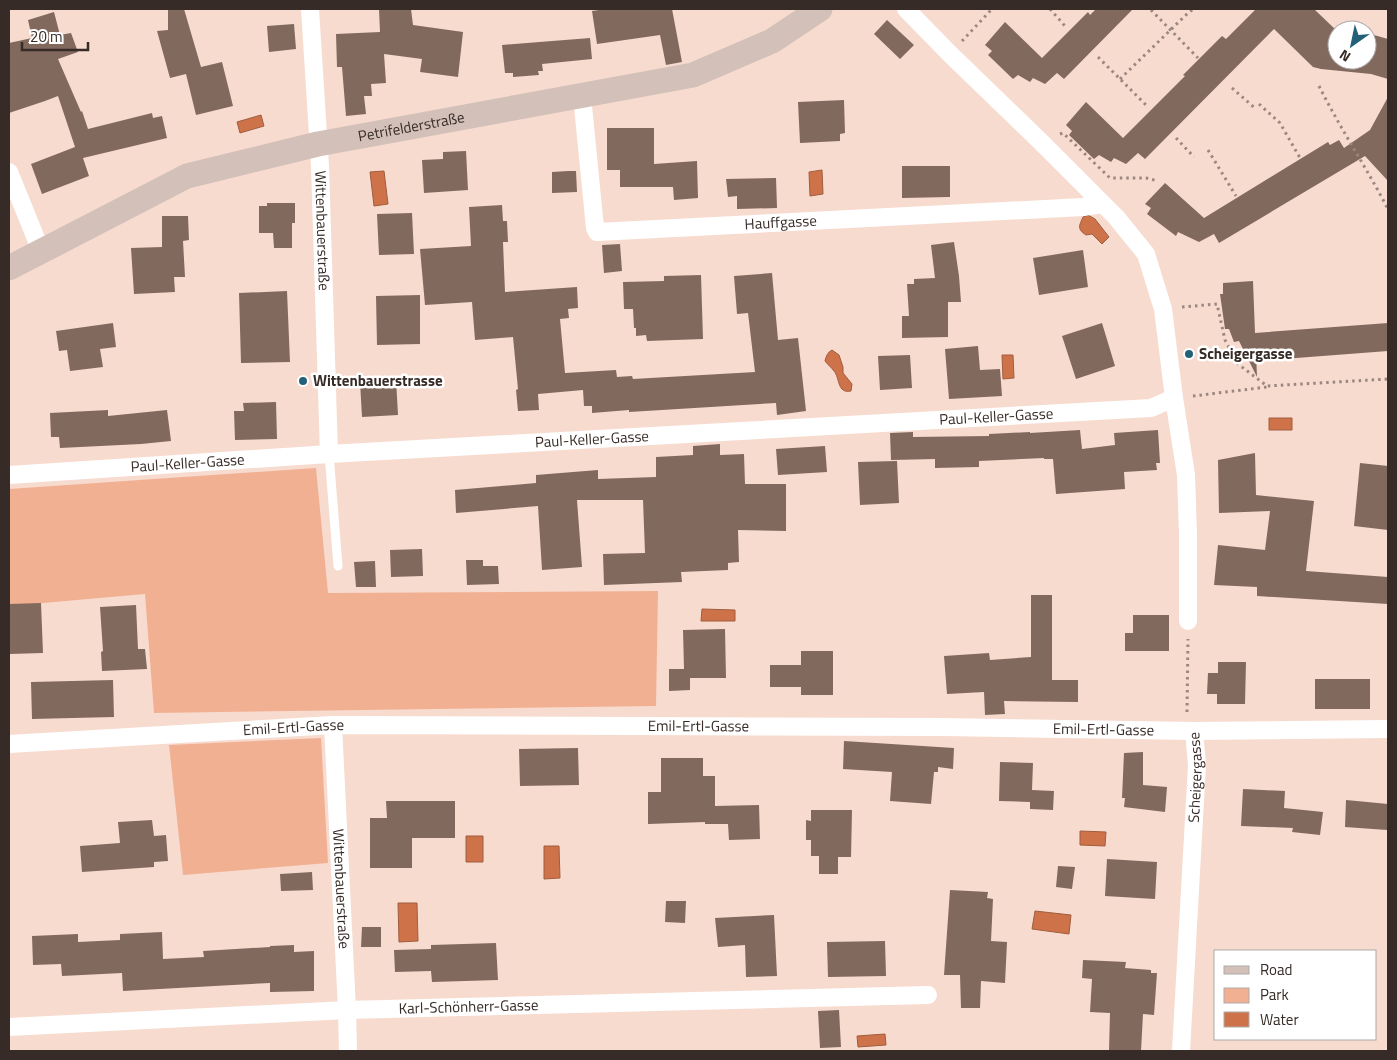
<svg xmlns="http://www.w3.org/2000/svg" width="1397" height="1060" font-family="'Titillium Web',sans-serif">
  <rect width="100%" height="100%" fill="#f7dbcf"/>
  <path fill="#f2b093" d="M 316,468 L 328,593 L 658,591 L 656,706 L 154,713 L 145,594 L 9,606 L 9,489 Z
    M 321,738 L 328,863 L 183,875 L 169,745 Z"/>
  <path fill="#ce7349" stroke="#a05d3f" d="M 261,115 L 264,126 L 240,133 L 237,122 Z
    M 822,170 L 823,194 L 810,196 L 809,172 Z
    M 384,171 L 388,204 L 374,206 L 370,172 Z
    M 1088,215 L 1095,219 L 1109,237 L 1102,244 L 1092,234 L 1086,235 C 1077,229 1079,226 1083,217 Z
    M 832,350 L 839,355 L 843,367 L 843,373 L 852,384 L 851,391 C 837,394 840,378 834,371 C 831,367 828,365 825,361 C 826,356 828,352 832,350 Z
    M 1002,355 L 1013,355 L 1014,378 L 1003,379 Z
    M 1269,418 L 1292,418 L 1292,430 L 1269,430 Z
    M 702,609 L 735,610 L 735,621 L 701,621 Z
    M 1080,831 L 1106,832 L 1105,846 L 1080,845 Z
    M 466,836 L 483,836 L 483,862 L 466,862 Z
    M 544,846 L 559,846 L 560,878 L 544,879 Z
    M 398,903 L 417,903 L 418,941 L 399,942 Z
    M 1035,911 L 1071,915 L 1069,934 L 1032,929 Z
    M 885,1034 L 886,1045 L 858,1047 L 857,1036 Z"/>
  <path fill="#82695e" d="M 168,9 L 184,9 L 201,67 L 222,62 L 233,106 L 196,115 L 186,74 L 170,78 L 157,31 L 168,30 Z
    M 379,9 L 411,9 L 413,25 L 463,32 L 458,77 L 420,72 L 422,59 L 384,54 L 386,83 L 371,84 L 372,96 L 364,96 L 366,114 L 346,116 L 342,67 L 337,67 L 336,34 L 380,32 Z
    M 606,9 L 672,9 L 682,62 L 666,65 L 660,35 L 597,44 L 592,11 Z
    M 1096,9 L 1133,9 L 1064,79 L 1057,73 L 1045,84 L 1033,78 L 1030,82 L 1018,75 L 1013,79 L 988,55 L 992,51 L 985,45 L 1005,22 L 1042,58 L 1088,12 L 1090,15 Z
    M 1256,9 L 1314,9 L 1337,31 L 1337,60 L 1367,60 L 1367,33 L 1388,39 L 1388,79 L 1371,74 L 1321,69 L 1313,67 L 1274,29 L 1145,159 L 1138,153 L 1126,164 L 1114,158 L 1111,162 L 1099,155 L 1094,159 L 1069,135 L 1072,131 L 1066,125 L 1086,102 L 1123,138 L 1185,76 L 1183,75 L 1222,36 L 1226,39 Z
    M 54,12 L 60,35 L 71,33 L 78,52 L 58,59 L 81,112 L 82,111 L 88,129 L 152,113 L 153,118 L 162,116 L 167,138 L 83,158 L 89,176 L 42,194 L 31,164 L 75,147 L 58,96 L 45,101 L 9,113 L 9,43 L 32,38 L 28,20 Z
    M 887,20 L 914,45 L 900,59 L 874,34 Z
    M 294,24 L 296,49 L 269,52 L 267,26 Z
    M 590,38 L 592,59 L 542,64 L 543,71 L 538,71 L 539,75 L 513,77 L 513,73 L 505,73 L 502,45 Z
    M 1388,97 L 1388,181 L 1365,156 L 1219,243 L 1214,234 L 1199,242 L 1178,232 L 1176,236 L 1147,214 L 1151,208 L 1145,204 L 1165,183 L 1204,218 L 1328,142 L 1330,145 L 1339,140 L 1344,148 L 1370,130 Z
    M 844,100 L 845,133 L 840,134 L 840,141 L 800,143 L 798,102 Z
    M 607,128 L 654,128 L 654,164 L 697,161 L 698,198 L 674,200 L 673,187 L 620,187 L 620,170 L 607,170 Z
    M 466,151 L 468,190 L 424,193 L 422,160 L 443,159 L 443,152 Z
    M 902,166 L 950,166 L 950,197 L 902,198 Z
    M 568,171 L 576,171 L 577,192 L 552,193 L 552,172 Z
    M 776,178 L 777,208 L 737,209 L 737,196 L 728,197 L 726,179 Z
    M 267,203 L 295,203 L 295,223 L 292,223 L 292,248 L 274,248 L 273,233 L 259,233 L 259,206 L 267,206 Z
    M 502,205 L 503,221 L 507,221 L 508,242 L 503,242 L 505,292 L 577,287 L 578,308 L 568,309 L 569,318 L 560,319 L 565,373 L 616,370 L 617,377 L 632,376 L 633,379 L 755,372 L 748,313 L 737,314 L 734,276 L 772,273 L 778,340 L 798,338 L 806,411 L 777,415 L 776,403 L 629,412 L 629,410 L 592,413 L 592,406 L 584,406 L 583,390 L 538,394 L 539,410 L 518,411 L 516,390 L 518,389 L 513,337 L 475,340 L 472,302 L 425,305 L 420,249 L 471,246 L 469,207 Z
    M 412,213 L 414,254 L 379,255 L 377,214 Z
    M 162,216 L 188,216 L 189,240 L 183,241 L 185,277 L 174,277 L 175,292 L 134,294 L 131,248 L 162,247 Z
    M 954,242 L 959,276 L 961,302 L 948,302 L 948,337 L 902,338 L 902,316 L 909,316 L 907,284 L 914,284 L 914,279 L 935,278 L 931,245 Z
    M 620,244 L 622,271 L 604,273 L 602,245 Z
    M 1083,250 L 1088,287 L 1039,295 L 1033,258 Z
    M 701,275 L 703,339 L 647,341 L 646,335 L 636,336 L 636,328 L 634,328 L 633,309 L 624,309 L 623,282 L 664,281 L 664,276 Z
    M 1253,281 L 1255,333 L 1388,323 L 1388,351 L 1258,361 L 1256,352 L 1257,377 L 1239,341 L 1234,342 L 1229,329 L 1225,329 L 1220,294 L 1223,294 L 1223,283 Z
    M 287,291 L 290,362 L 241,363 L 239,293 Z
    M 420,295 L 420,344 L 377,345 L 376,296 Z
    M 113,323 L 116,347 L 100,349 L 103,367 L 70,371 L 67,350 L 59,351 L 56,331 Z
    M 1102,323 L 1115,366 L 1076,379 L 1062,336 Z
    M 978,346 L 980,370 L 1000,369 L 1002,396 L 949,399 L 945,349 Z
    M 910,355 L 912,388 L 880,390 L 878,356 Z
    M 396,379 L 398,415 L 362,417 L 360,382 Z
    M 276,402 L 277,439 L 235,440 L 234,411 L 244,411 L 243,403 Z
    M 108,410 L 108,416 L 167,410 L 171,441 L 141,444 L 60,448 L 59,437 L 51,437 L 50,413 Z
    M 1080,430 L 1082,449 L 1115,445 L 1114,433 L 1158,430 L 1160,463 L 1156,463 L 1157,470 L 1124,472 L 1125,489 L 1056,494 L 1053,459 L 1044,459 L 1044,458 L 979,461 L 979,467 L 935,468 L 935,459 L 891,460 L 890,433 L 913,432 L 913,437 L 989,436 L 989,434 L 1030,432 L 1030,433 Z
    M 720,444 L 720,455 L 744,454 L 745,484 L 786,484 L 786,531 L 738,530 L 739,562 L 728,563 L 728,570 L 681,572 L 682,582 L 604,585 L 603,554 L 645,553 L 643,500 L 577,500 L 582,567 L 542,570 L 538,506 L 456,513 L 455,490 L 536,483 L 536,475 L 598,470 L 598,479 L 656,477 L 656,457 L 693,455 L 693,446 Z
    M 825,446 L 827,472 L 778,475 L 776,449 Z
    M 1255,453 L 1256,495 L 1314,501 L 1306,571 L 1388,577 L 1388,604 L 1257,596 L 1257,587 L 1214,585 L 1218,545 L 1265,550 L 1270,511 L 1219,513 L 1218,460 Z
    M 897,461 L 899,503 L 860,505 L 858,462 Z
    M 1360,463 L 1388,466 L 1388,530 L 1354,526 Z
    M 422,549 L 423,576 L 391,577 L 390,550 Z
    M 466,560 L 483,560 L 483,566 L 498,566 L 499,584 L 467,585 Z
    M 375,561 L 376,587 L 356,587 L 354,562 Z
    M 1031,595 L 1052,595 L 1052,680 L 1078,680 L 1078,702 L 1004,701 L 1005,714 L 985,715 L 984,692 L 947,694 L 944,656 L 989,653 L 990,660 L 1031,657 Z
    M 41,603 L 43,653 L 10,654 L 9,604 Z
    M 136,605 L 138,649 L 145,649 L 147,669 L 102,671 L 101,652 L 103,651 L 100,607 Z
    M 1133,615 L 1169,615 L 1169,651 L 1125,651 L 1125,633 L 1133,633 Z
    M 725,629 L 726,678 L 690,678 L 690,690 L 669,691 L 669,669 L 684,669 L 683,630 Z
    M 801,651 L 833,651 L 833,695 L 801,695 L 801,687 L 770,687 L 770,665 L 801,665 Z
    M 1218,662 L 1246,662 L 1245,704 L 1217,704 L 1217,694 L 1207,694 L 1208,673 L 1218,673 Z
    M 1315,679 L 1370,679 L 1370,709 L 1315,709 Z
    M 113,680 L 114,717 L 32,719 L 31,682 Z
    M 844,741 L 954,748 L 953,769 L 938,767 L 938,772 L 934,772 L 931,804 L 890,801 L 892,772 L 843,769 Z
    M 578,748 L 579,785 L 520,786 L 519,749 Z
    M 1143,752 L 1143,785 L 1167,787 L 1165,812 L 1124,807 L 1125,798 L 1122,798 L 1124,753 Z
    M 661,758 L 703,758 L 703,776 L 715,776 L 715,806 L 759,805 L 760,839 L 729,840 L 728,824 L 705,824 L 705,822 L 648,824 L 648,792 L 661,792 Z
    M 1000,762 L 1033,763 L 1032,790 L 1054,791 L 1053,810 L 1030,809 L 1030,802 L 999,801 Z
    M 1243,789 L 1285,791 L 1284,808 L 1323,812 L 1320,835 L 1292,832 L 1293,828 L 1241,826 Z
    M 1346,800 L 1388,804 L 1387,830 L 1345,827 Z
    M 386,801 L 455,801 L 455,838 L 412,838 L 412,868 L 370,868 L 370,818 L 387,818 Z
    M 811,810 L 852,810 L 851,857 L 838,857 L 838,874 L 819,874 L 819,856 L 811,856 L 811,840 L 806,840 L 806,820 L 811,821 Z
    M 152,820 L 154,836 L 166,835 L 168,861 L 154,862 L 154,867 L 82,872 L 80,846 L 120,843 L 118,822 Z
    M 1107,859 L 1157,862 L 1155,899 L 1105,896 Z
    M 1058,866 L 1075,867 L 1072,889 L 1056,887 Z
    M 312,872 L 313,890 L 281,891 L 280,874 Z
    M 950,890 L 988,892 L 987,898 L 993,899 L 991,941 L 1007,942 L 1005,983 L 981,981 L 980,1008 L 961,1008 L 960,975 L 944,975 Z
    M 666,901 L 686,901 L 685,923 L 665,922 Z
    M 774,915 L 777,976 L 746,977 L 745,945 L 718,947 L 715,918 Z
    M 362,927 L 381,927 L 381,947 L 361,947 Z
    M 162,932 L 163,959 L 204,957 L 203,951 L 270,947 L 270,946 L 294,945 L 294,952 L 314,951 L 314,991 L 270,992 L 270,983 L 123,991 L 122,973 L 62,976 L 61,964 L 33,965 L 32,936 L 78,934 L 78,942 L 120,940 L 120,934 Z
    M 885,941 L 886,976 L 828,977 L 827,942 Z
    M 496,943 L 498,980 L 432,982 L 431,971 L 395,972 L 394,950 L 431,949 L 431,945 Z
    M 1083,960 L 1126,962 L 1125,968 L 1151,970 L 1151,973 L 1157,973 L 1154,1015 L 1143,1014 L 1141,1051 L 1109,1051 L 1110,1013 L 1090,1012 L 1092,979 L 1082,978 Z
    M 839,1010 L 841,1047 L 820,1048 L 818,1011 Z"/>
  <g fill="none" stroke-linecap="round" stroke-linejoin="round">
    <path stroke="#9b877f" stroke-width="3" stroke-dasharray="2.5 4" stroke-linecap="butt" d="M 1050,9 L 1065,26
      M 1151,10 L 1198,58
      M 962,41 L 992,9
      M 1098,57 L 1148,107
      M 1120,79 L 1189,12 L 1194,9
      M 1319,86 C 1340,128 1366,167 1388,209
      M 1232,88 L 1256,109
      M 1259,104 L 1280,123 L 1300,158
      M 1060,134 L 1063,133 L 1110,178 L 1146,178 L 1158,181
      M 1176,138 L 1194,157
      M 1208,150 L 1236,196
      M 1182,307 L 1217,304 L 1225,340 L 1238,364 L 1267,386 L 1388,379
      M 1193,396 L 1267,387
      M 1187,712 L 1188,639"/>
    <path stroke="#fff" stroke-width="9" d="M 329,454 L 338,566"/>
    <g stroke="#fff" stroke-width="18">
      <path id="s1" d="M 310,9 L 320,166 L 329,454"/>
      <path d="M 906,9 L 950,54 L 1041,142 L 1116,217 L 1146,254 L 1163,309 L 1174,398 L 1186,475 L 1188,535 L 1188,621"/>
      <path id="s2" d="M 582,96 L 595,228 L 597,232 L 1083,207 L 1102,204"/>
      <path d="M 9,172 L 41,251"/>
      <path id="s3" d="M 9,475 L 329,454 L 1151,408 L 1174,398"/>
      <path id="s4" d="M 333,725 L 347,1010 L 348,1051"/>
      <path id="s5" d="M 9,744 L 333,725 L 942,727 L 1194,731 L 1388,729"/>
      <path id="s6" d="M 9,1027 L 347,1010 L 928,995"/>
      <path id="s7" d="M 1181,1051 L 1197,765 L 1194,731"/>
    </g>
    <path stroke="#d3c0b9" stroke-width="25" id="s8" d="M 9,268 L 187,176 L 318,144 L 693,75 L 772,41 L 820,9"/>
  </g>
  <g fill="#226177" stroke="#fff" stroke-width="2">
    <circle cx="1189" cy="354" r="5"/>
    <circle cx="303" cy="381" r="5"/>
  </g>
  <g text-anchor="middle" stroke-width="5" stroke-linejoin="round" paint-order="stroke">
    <g font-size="15" fill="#362b27" stroke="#fff">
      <text dy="5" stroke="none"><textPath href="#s8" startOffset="430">Petrifelderstraße</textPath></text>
      <text dy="5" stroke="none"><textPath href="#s2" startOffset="321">Hauffgasse</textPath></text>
      <text dy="5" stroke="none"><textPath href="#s1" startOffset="222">Wittenbauerstraße</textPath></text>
      <text dy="5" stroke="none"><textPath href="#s3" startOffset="989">Paul-Keller-Gasse</textPath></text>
      <text dy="5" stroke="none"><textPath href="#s3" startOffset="584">Paul-Keller-Gasse</textPath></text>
      <text dy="5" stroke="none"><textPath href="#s3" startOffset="179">Paul-Keller-Gasse</textPath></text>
      <text dy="5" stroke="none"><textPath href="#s5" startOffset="690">Emil-Ertl-Gasse</textPath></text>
      <text dy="5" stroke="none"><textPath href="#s5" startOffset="285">Emil-Ertl-Gasse</textPath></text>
      <text dy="5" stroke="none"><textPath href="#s5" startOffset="1095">Emil-Ertl-Gasse</textPath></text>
      <text dy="5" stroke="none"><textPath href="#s7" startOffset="274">Scheigergasse</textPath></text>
      <text dy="5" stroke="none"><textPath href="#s4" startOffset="164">Wittenbauerstraße</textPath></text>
      <text dy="5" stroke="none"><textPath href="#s6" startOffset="460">Karl-Schönherr-Gasse</textPath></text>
    </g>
    <g font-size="15" font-weight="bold" fill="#362b27" stroke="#fff" text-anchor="start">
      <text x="1199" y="359">Scheigergasse</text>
      <text x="313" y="386">Wittenbauerstrasse</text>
    </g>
  </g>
  <rect width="1397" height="1060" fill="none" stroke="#362b27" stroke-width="20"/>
  <rect x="1214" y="950" width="162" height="90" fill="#ffffff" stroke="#afaaa9"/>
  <rect x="1224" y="966" width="25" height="8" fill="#d3c0b9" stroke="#afaaa9"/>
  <text x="1260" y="975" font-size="15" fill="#362b27">Road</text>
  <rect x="1224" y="988" width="25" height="15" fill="#f2b093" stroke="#afaaa9"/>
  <text x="1260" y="1000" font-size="15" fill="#362b27">Park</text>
  <rect x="1224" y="1012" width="25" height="15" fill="#ce7349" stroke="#afaaa9"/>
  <text x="1260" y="1025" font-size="15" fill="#362b27">Water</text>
  <g transform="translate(1352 45) rotate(213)"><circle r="24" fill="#ffffff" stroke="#afaaa9"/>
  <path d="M0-4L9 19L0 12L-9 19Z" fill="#226177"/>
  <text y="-8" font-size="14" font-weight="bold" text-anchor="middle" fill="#362b27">N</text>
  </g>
  <path d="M22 42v8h66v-8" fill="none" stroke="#362b27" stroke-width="2.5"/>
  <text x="30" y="42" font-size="15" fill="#362b27" stroke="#ffffff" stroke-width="4" paint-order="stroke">20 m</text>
</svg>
